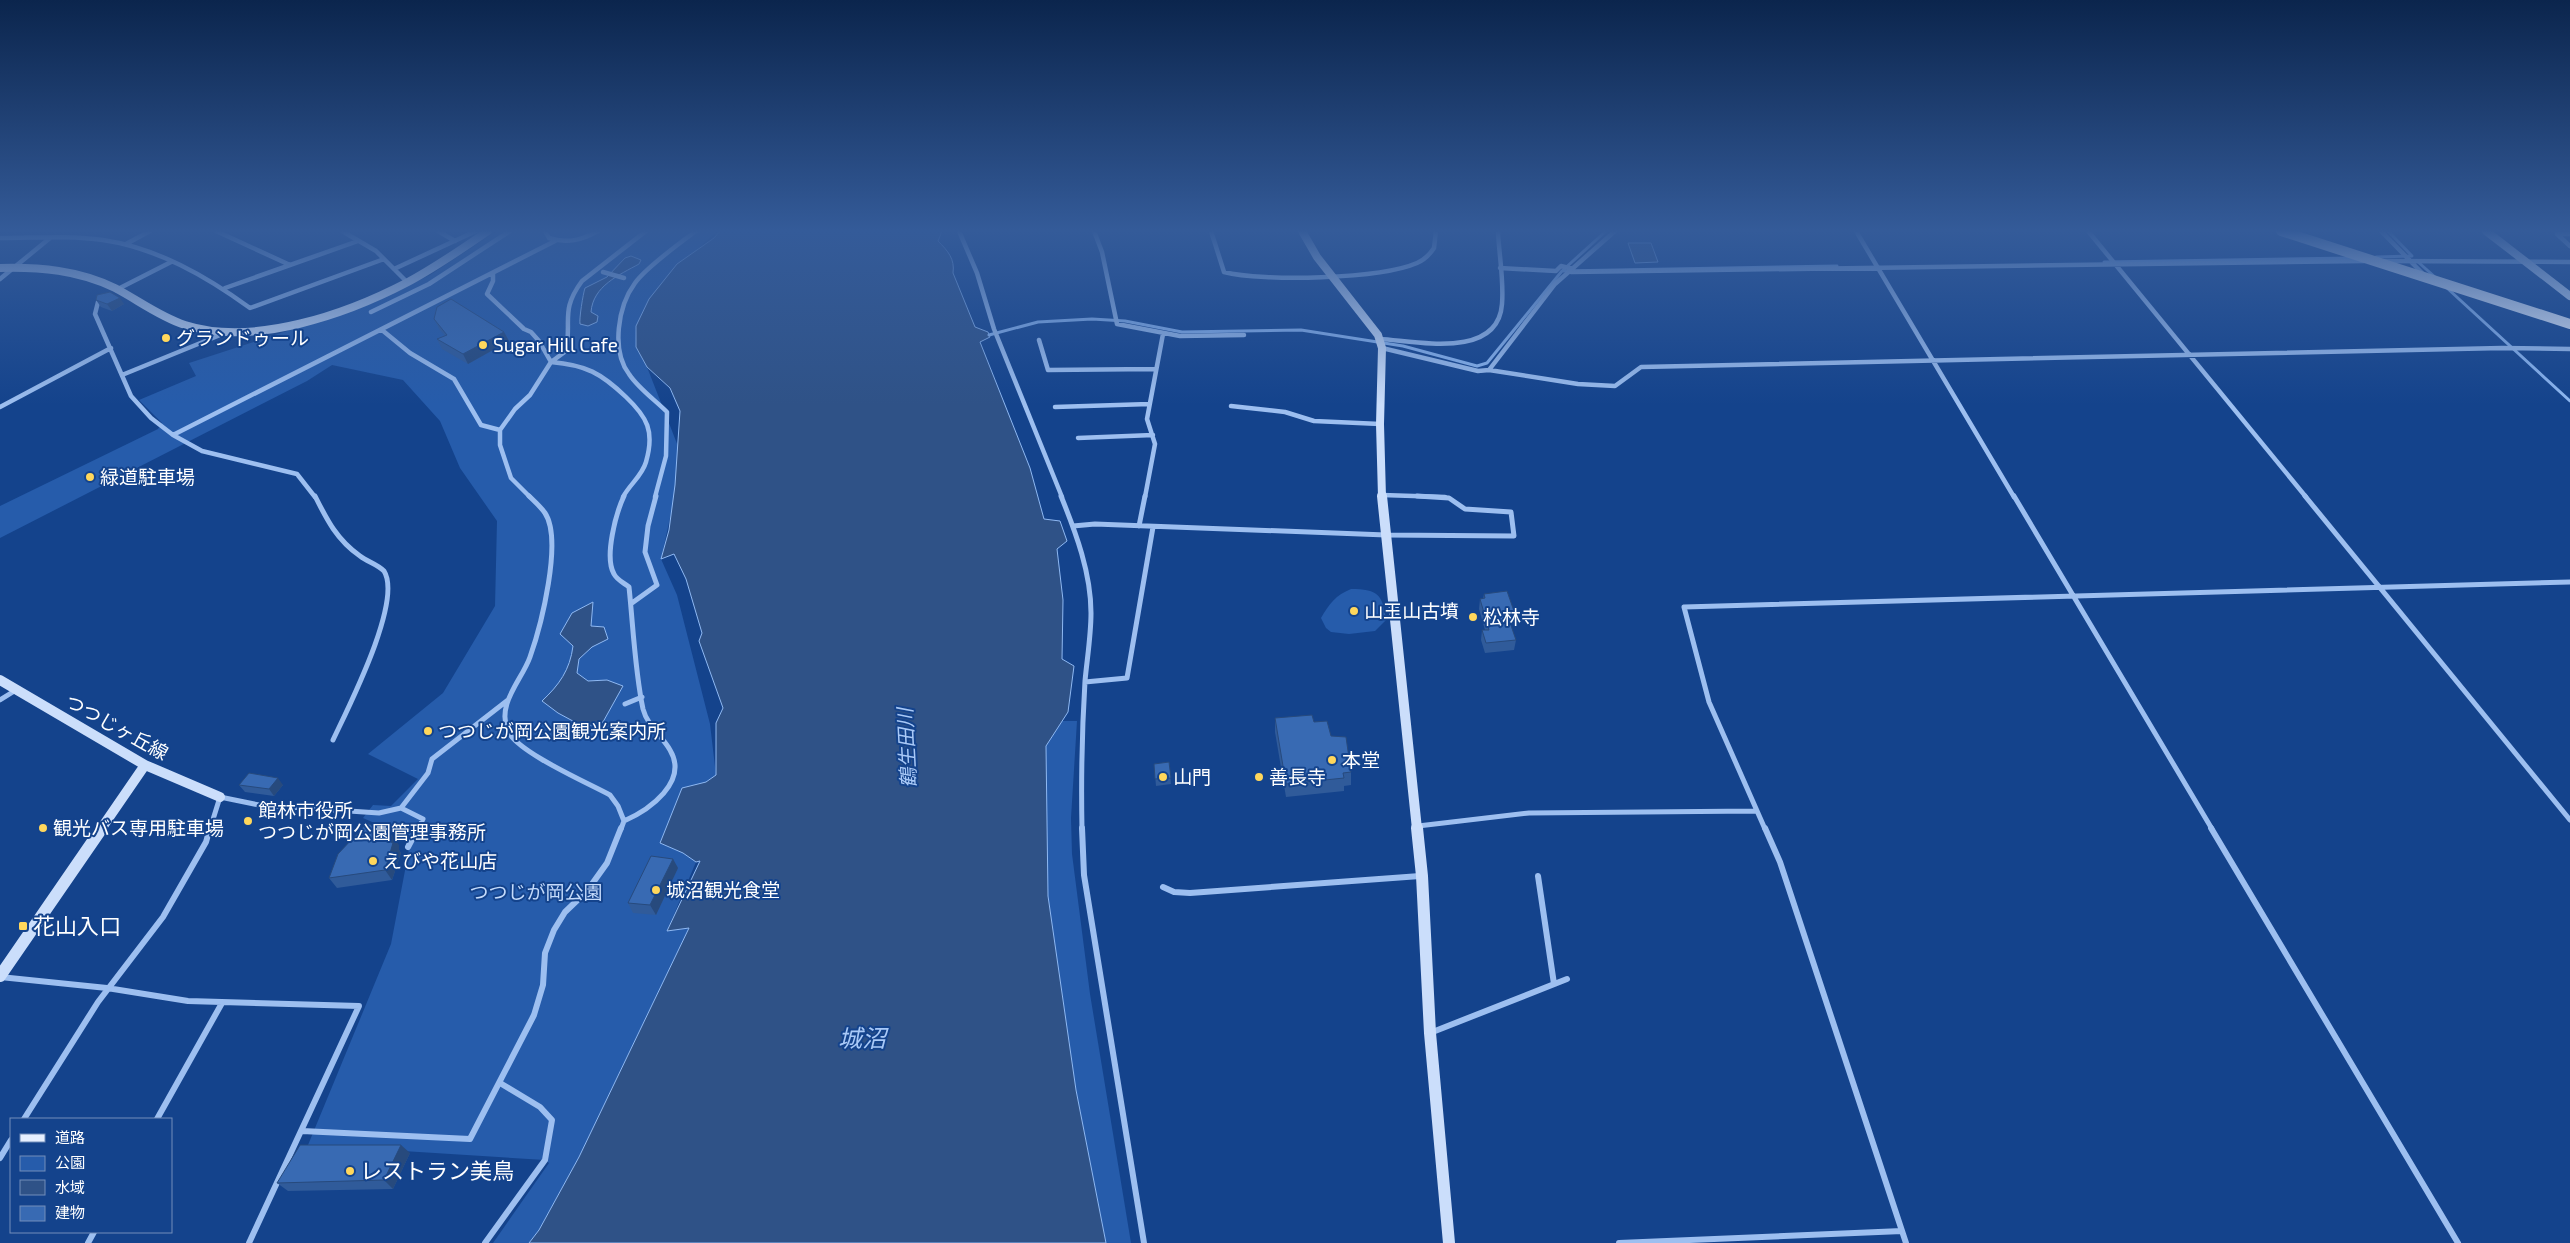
<svg xmlns="http://www.w3.org/2000/svg" width="2570" height="1243" font-family="'Exo 2','Noto Sans JP',sans-serif">
  <rect width="100%" height="100%" fill="#14438c"/>
  <path fill="#265cab" d="M 497,231 L 717,231 L 684,262 L 647,367 L 683,459 L 661,559 L 677,595 L 710,724 L 716,775 L 706,782 L 682,788 L 660,843 L 683,853 L 696,862 L 667,931 L 689,928 L 579,1157 L 539,1230 L 529,1243 L 493,1243 L 549,1163 L 545,1160 L 308,1145 L 391,944 L 411,839 L 363,818 L 373,805 L 391,806 L 418,779 L 368,754 L 443,693 L 495,606 L 497,521 L 460,468 L 440,421 L 403,380 L 332,365 L 307,381 L 0,538 L 0,506 L 158,429 L 162,423 L 139,400 L 196,376 L 189,363 L 373,303 L 430,275 Z
    M 1351,589 C 1377,589 1383,594 1386,620 L 1375,631 L 1349,634 L 1331,632 L 1326,628 L 1321,618 C 1329,604 1336,595 1351,589 Z
    M 1062,721 L 1077,721 L 1071,818 L 1072,854 L 1090,994 L 1131,1243 L 1106,1243 L 1076,1090 L 1048,896 L 1046,746 Z"/>
  <path fill="#2f5287" stroke="#8fb9f3" d="M 720,231 L 942,231 L 938,241 C 948,251 955,259 953,273 L 975,327 L 988,332 L 990,337 L 980,342 L 1030,468 L 1044,519 L 1060,521 L 1067,541 L 1057,549 L 1063,600 L 1062,659 L 1074,666 L 1068,712 L 1046,746 L 1048,896 L 1076,1090 L 1106,1243 L 529,1243 L 539,1230 L 579,1157 L 689,928 L 667,931 L 700,861 L 696,862 L 683,853 L 660,843 L 682,788 L 706,782 L 716,775 L 716,723 L 723,708 L 699,641 L 702,633 L 686,579 L 674,554 L 661,559 L 669,530 L 675,485 L 680,411 L 670,388 L 647,367 L 636,347 L 636,326 L 649,299 L 677,264 L 714,238 Z
    M 1628,243 L 1651,243 L 1658,262 L 1635,263 Z
    M 631,256 L 641,260 L 639,264 C 619,275 593,286 591,312 L 598,316 L 597,322 L 588,326 L 580,324 C 579,319 583,294 585,288 L 607,277 L 625,258 Z
    M 593,602 L 591,626 L 604,627 L 608,639 L 592,647 L 579,659 L 577,673 L 588,681 L 607,680 L 623,686 L 603,722 L 584,727 L 558,713 L 542,701 C 559,685 570,670 573,646 L 560,634 L 572,613 Z"/>
  <g fill="none" stroke-linecap="round" stroke-linejoin="round">
    <path stroke="#8fb9f3" stroke-width="3" d="M 2376,257 L 2412,256 L 2388,231
      M 2417,261 L 2436,278
      M 2104,262 L 2351,258
      M 1562,271 L 1837,266
      M 2447,288 L 2570,401
      M 989,335 L 1038,322 L 1092,319 L 1125,321 L 1182,332 L 1301,330 L 1403,346 L 1477,366 L 1487,363 L 1562,271 L 1606,231"/>
    <path stroke="#9dbff0" stroke-width="4.5" d="M 216,231 L 290,265
      M 342,231 L 376,251 L 407,282
      M 438,231 L 455,241
      M 545,231 L 549,238 C 567,244 582,240 598,231
      M 959,231 L 977,273 L 994,329 L 1062,497
      M 1094,231 L 1102,252 L 1117,324 L 1180,336 L 1244,335
      M 1211,231 L 1224,272 C 1263,282 1380,279 1417,263 C 1424,260 1430,254 1434,248 L 1436,231
      M 1856,231 L 2014,497
      M 2088,231 L 2306,497
      M 2381,231 L 2423,274
      M 2570,234 L 2557,234 L 2570,246
      M 0,238 C 34,238 69,235 103,240 C 157,248 206,276 250,308 L 384,259
      M 126,244 L 150,231
      M 2383,261 L 2570,262
      M 1500,268 L 1556,271 L 1561,266 L 1573,269
      M 394,269 L 476,231
      M 603,272 L 624,278
      M 1571,272 L 2364,261
      M 493,273 L 493,281 L 487,294 L 524,329 L 531,332 L 539,341 L 551,362 L 530,395 L 515,409 L 500,430 L 500,445 L 511,478 L 530,497
      M 0,279 L 50,238
      M 225,288 L 358,241
      M 116,290 L 171,262
      M 99,298 L 95,314 L 131,396 L 151,418 L 173,435 L 202,451 L 297,474 L 315,497
      M 371,312 L 429,284 L 510,231
      M 382,330 L 410,353 L 454,379 L 481,425 L 500,430
      M 1380,339 C 1416,341 1498,360 1502,304 C 1504,280 1499,255 1498,231
      M 1039,340 L 1048,370 L 1155,369
      M 1382,348 L 1478,371 L 1489,370 L 1555,284 L 1615,231
      M 551,362 C 586,365 601,373 626,397 C 647,417 655,431 646,462 C 642,476 630,484 623,497
      M 551,362 L 566,351 C 572,320 560,311 582,281 L 646,231
      M 1489,370 L 1578,384 L 1615,386 L 1641,367 L 2502,348 L 2570,349
      M 122,375 L 225,333
      M 1231,406 L 1285,412 L 1314,421 L 1380,424
      M 0,407 L 111,348
      M 1055,407 L 1149,404
      M 173,435 L 555,241
      M 1078,438 L 1153,435
      M 1382,495 L 1445,497
      M 655,497 L 666,456 L 667,412 C 655,400 638,388 629,374 C 611,350 618,306 635,283 C 645,269 681,242 696,231
      M 1145,497 L 1155,444 L 1147,419 L 1163,334"/>
    <path stroke="#9dbff0" stroke-width="5" d="M 315,496 C 327,520 337,540 360,556 C 368,562 377,564 384,571 C 403,601 348,708 333,740
      M 529,496 C 534,501 541,507 545,513 C 563,540 541,626 530,657 C 522,680 496,704 508,731 C 517,752 588,783 610,795 L 618,806 L 624,821 L 621,829
      M 1061,496 C 1076,533 1091,573 1091,613 C 1091,636 1087,659 1085,681 C 1082,730 1081,780 1082,829
      M 2014,496 L 2212,829
      M 2305,496 L 2570,820
      M 1073,526 L 1095,524 L 1386,535 L 1514,536 L 1511,512 L 1465,509 L 1449,498 L 1417,496
      M 1139,526 L 1145,496
      M 632,603 L 657,585 L 645,552 L 648,526 L 656,496
      M 1085,682 L 1127,678 L 1153,527
      M 0,700 L 16,690
      M 625,704 L 642,697
      M 401,808 L 428,773 L 432,759 L 508,700
      M 624,821 C 649,810 689,782 670,750 C 662,736 647,725 643,709 C 635,672 633,625 629,587 C 624,583 617,580 614,574 C 604,557 616,513 624,496
      M 1418,826 L 1529,813 L 1756,811
      M 210,829 L 220,797 L 259,805 L 379,813 L 401,808 L 423,819 L 418,829
      M 1765,829 L 1709,702 L 1684,607 L 2570,582"/>
    <path stroke="#9dbff0" stroke-width="6" d="M 1082,828 L 1084,875 L 1144,1243
      M 1765,828 L 1780,862 L 1906,1243
      M 2211,828 L 2458,1243
      M 408,847 L 418,828
      M 1538,876 L 1554,984
      M 1163,887 L 1174,892 L 1190,893 L 1420,876
      M 0,977 L 107,988 L 188,1001 L 359,1006 L 249,1243
      M 1430,1033 L 1567,979
      M 24,1119 L 98,1002 L 163,917 L 206,842 L 210,828
      M 157,1119 L 222,1003
      M 302,1131 L 470,1139 L 534,1015 L 543,985 L 545,953 L 554,930 L 565,912 L 587,891 L 607,863 L 621,828
      M 0,1158 L 11,1140
      M 88,1243 L 94,1232
      M 485,1243 L 545,1160 L 552,1120 L 540,1107 L 500,1083
      M 1619,1243 L 1902,1231"/>
    <path stroke="#cbdefb" stroke-width="8" d="M 1302,231 L 1317,257 L 1378,335 L 1382,348 L 1380,424 L 1382,497
      M 2486,231 L 2570,296
      M 0,268 C 40,267 78,270 115,288 C 138,300 160,317 185,325 C 254,347 347,314 408,282 C 436,267 462,249 488,231"/>
    <path stroke="#cbdefb" stroke-width="10" d="M 1382,496 L 1417,829
      M 0,680 L 145,765 L 220,797
      M 101,829 L 145,765"/>
    <path stroke="#cbdefb" stroke-width="12" d="M 1417,828 L 1422,876 L 1430,1033 L 1449,1243
      M 0,976 L 102,828"/>
    <path stroke="#e6efff" stroke-width="10" d="M 2281,231 L 2570,324"/>
  </g>
  <path fill="#305b9a" d="M 96,300 L 124,304 L 112,311 L 101,307 Z
    M 434,319 L 504,332 L 509,341 L 468,364 L 442,349 L 437,339 L 445,336 L 439,329 Z
    M 1484,594 L 1514,611 L 1512,621 L 1509,621 L 1516,640 L 1514,650 L 1485,653 L 1481,640 L 1482,630 L 1485,630 L 1479,609 L 1480,599 L 1483,599 Z
    M 1275,718 L 1314,722 L 1331,736 L 1351,772 L 1351,785 L 1344,786 L 1344,791 L 1286,797 L 1275,732 Z
    M 1169,762 L 1171,784 L 1156,786 L 1154,764 Z
    M 239,785 L 283,785 L 274,796 L 245,792 Z
    M 399,845 L 399,850 L 401,853 L 392,880 L 337,888 L 329,878 Z
    M 673,859 L 678,868 L 656,915 L 633,913 L 628,903 Z
    M 410,1153 L 393,1189 L 288,1191 L 277,1183 Z"/>
  <path fill="#274a7d" d="M 120,298 L 124,304 L 112,311 L 107,304 Z
    M 504,332 L 509,341 L 468,364 L 463,354 Z
    M 278,778 L 283,785 L 274,796 L 269,789 Z
    M 392,835 L 399,845 L 399,850 L 401,853 L 392,880 L 385,870 Z
    M 673,859 L 678,868 L 656,915 L 650,905 Z
    M 401,1145 L 410,1153 L 393,1189 L 384,1180 Z"/>
  <path fill="#386ab3" stroke="#274a7d" d="M 110,292 L 120,298 L 107,304 L 96,300 L 97,295 Z
    M 451,299 L 504,332 L 463,354 L 437,339 L 447,335 L 434,319 L 437,307 Z
    M 1507,591 L 1514,611 L 1506,611 L 1516,640 L 1486,643 L 1482,630 L 1489,630 L 1480,599 L 1485,598 L 1484,594 Z
    M 1312,715 L 1314,722 L 1327,721 L 1331,736 L 1346,737 L 1351,772 L 1343,773 L 1344,778 L 1286,784 L 1275,718 Z
    M 1169,762 L 1171,778 L 1155,779 L 1154,764 Z
    M 249,773 L 278,778 L 269,789 L 239,785 Z
    M 367,823 L 392,835 L 391,842 L 393,843 L 385,870 L 329,878 L 338,854 Z
    M 651,856 L 673,859 L 650,905 L 628,903 Z
    M 300,1145 L 401,1145 L 384,1180 L 277,1183 Z"/>
  <linearGradient id="sky" x2="0" y2="1"><stop stop-color="#0b254d"/><stop offset="0.57" stop-color="#345b99"/><stop offset="1" stop-color="#345b99" stop-opacity="0"/></linearGradient>
  <rect width="2570" height="405" fill="url(#sky)"/>
  <g fill="#ffd75c" stroke="#14438c" stroke-width="2">
    <circle cx="166" cy="338" r="5"/>
    <circle cx="483" cy="345" r="5"/>
    <circle cx="90" cy="477" r="5"/>
    <circle cx="1354" cy="611" r="5"/>
    <circle cx="1473" cy="617" r="5"/>
    <circle cx="428" cy="731" r="5"/>
    <circle cx="1332" cy="760" r="5"/>
    <circle cx="1163" cy="777" r="5"/>
    <circle cx="1259" cy="777" r="5"/>
    <circle cx="248" cy="821" r="5"/>
    <circle cx="43" cy="828" r="5"/>
    <circle cx="373" cy="861" r="5"/>
    <circle cx="656" cy="890" r="5"/>
    <rect x="18" y="921" width="10" height="10" rx="2.5"/>
    <circle cx="350" cy="1171" r="5"/>
  </g>
  <g text-anchor="middle" stroke-width="4" stroke-linejoin="round" paint-order="stroke">
    <g font-size="19" fill="#fff" stroke="#14438c" text-anchor="start">
      <text x="176" y="345">グランドゥール</text>
      <text x="493" y="352">Sugar Hill Cafe</text>
      <text x="100" y="484">緑道駐車場</text>
      <text x="1364" y="618">山王山古墳</text>
      <text x="1483" y="624">松林寺</text>
      <text x="438" y="738">つつじが岡公園観光案内所</text>
      <text x="1342" y="767">本堂</text>
      <text x="1173" y="784">山門</text>
      <text x="1269" y="784">善長寺</text>
      <text x="258" y="817">館林市役所<tspan x="258" dy="22">つつじが岡公園管理事務所</tspan></text>
      <text x="53" y="835">観光バス専用駐車場</text>
      <text x="383" y="868">えびや花山店</text>
      <text x="666" y="897">城沼観光食堂</text>
    </g>
    <g font-size="19" fill="#fff" stroke="#14438c">
      <text transform="translate(117 727) rotate(29)" y="7">つつじヶ丘線</text>
    </g>
    <g font-size="19" fill="#c4dbfb" stroke="#14438c">
      <text x="536" y="899">つつじが岡公園</text>
    </g>
    <g font-size="20" font-style="italic" fill="#a9c9f7" stroke="#14438c">
      <text transform="translate(907 748) rotate(-93)" y="7">鶴生田川</text>
    </g>
    <g font-size="22" fill="#fff" stroke="#14438c" text-anchor="start">
      <text x="33" y="934">花山入口</text>
      <text x="360" y="1179">レストラン美鳥</text>
    </g>
    <g font-size="24" font-style="italic" fill="#a9c9f7" stroke="#14438c">
      <text x="862" y="1047">城沼</text>
    </g>
  </g>
  <rect x="10" y="1118" width="162" height="115" fill="#14438c" stroke="#728eba"/>
  <rect x="20" y="1134" width="25" height="8" fill="#e6efff" stroke="#728eba"/>
  <text x="55" y="1143" font-size="15" fill="#ffffff">道路</text>
  <rect x="20" y="1156" width="25" height="15" fill="#265cab" stroke="#728eba"/>
  <text x="55" y="1168" font-size="15" fill="#ffffff">公園</text>
  <rect x="20" y="1180" width="25" height="15" fill="#2f5287" stroke="#728eba"/>
  <text x="55" y="1193" font-size="15" fill="#ffffff">水域</text>
  <rect x="20" y="1206" width="25" height="15" fill="#386ab3" stroke="#728eba"/>
  <text x="55" y="1218" font-size="15" fill="#ffffff">建物</text>
</svg>
